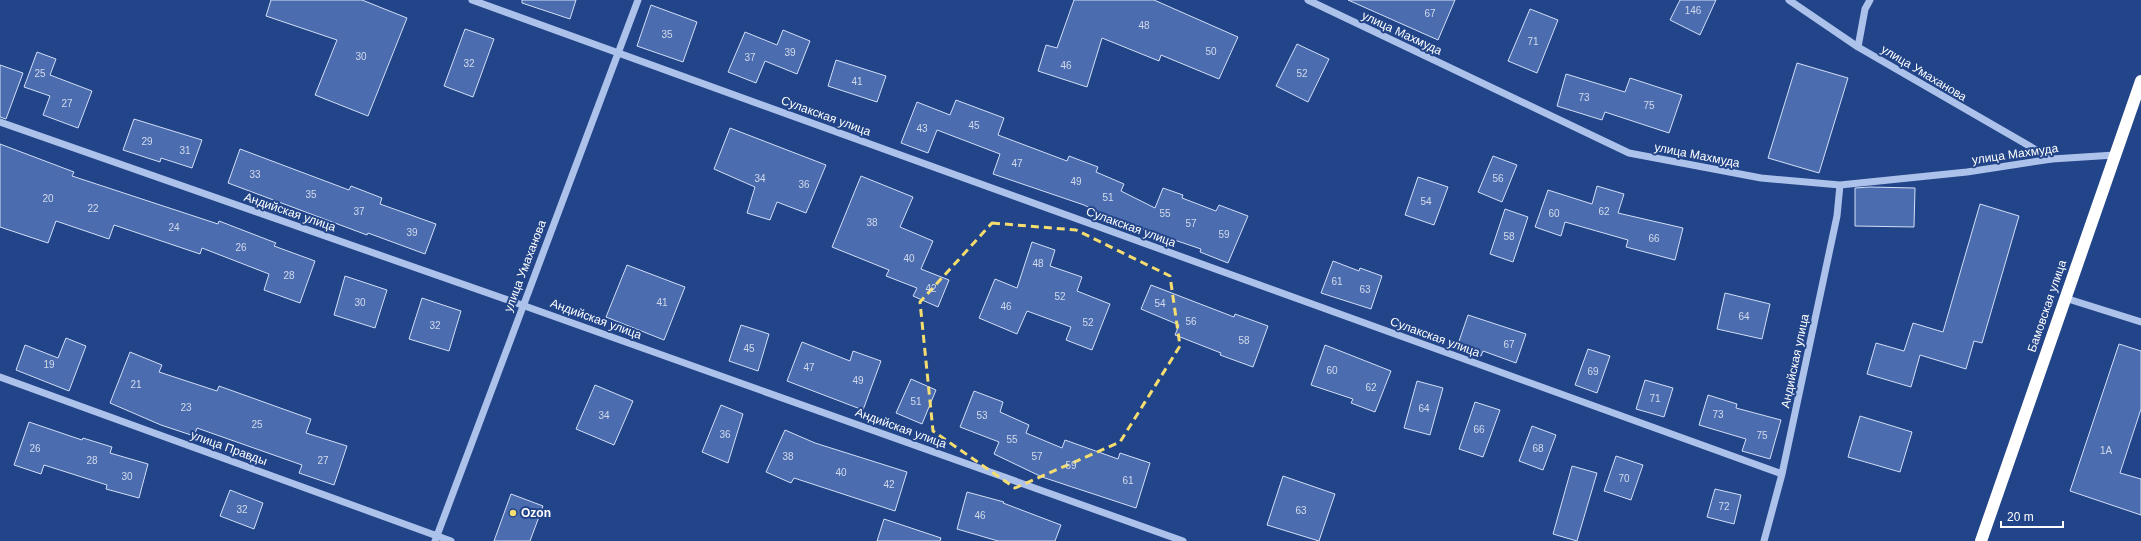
<svg xmlns="http://www.w3.org/2000/svg" width="2141" height="541" font-family="Helvetica,sans-serif">
  <rect width="100%" height="100%" fill="#248"/>
  <path fill="#4b6db0" stroke="#d2dff7" d="M 271,0 L 362,0 L 407,18 L 368,116 L 315,95 L 337,40 L 266,16 Z
    M 522,0 L 576,0 L 570,19 L 522,3 Z
    M 1074,0 L 1154,0 L 1238,37 L 1219,79 L 1161,55 L 1159,61 L 1102,38 L 1087,87 L 1038,71 L 1046,45 L 1057,48 Z
    M 1348,0 L 1455,0 L 1438,40 Z
    M 1680,0 L 1716,0 L 1700,35 L 1670,20 Z
    M 651,5 L 697,22 L 683,62 L 637,46 Z
    M 1530,9 L 1558,20 L 1537,73 L 1508,61 Z
    M 465,29 L 494,39 L 473,97 L 444,86 Z
    M 783,30 L 810,41 L 797,74 L 765,61 L 756,83 L 728,72 L 745,32 L 777,45 Z
    M 1297,44 L 1329,59 L 1308,102 L 1276,86 Z
    M 37,52 L 56,59 L 50,75 L 92,91 L 78,128 L 43,115 L 50,96 L 24,87 Z
    M 836,60 L 886,76 L 877,102 L 828,86 Z
    M 1797,63 L 1848,78 L 1819,173 L 1768,158 Z
    M 0,65 L 23,73 L 6,119 L 0,117 Z
    M 1566,74 L 1625,92 L 1630,78 L 1682,95 L 1669,133 L 1605,112 L 1602,120 L 1557,106 Z
    M 956,100 L 1004,118 L 998,135 L 1067,161 L 1069,156 L 1098,167 L 1096,172 L 1124,184 L 1121,191 L 1155,208 L 1163,188 L 1183,195 L 1182,198 L 1216,211 L 1219,205 L 1248,216 L 1228,263 L 1200,252 L 1201,249 L 1136,227 L 1135,231 L 1084,205 L 993,174 L 1000,154 L 937,130 L 928,153 L 901,143 L 917,102 L 950,115 Z
    M 134,119 L 202,140 L 192,168 L 161,158 L 160,162 L 123,150 Z
    M 730,128 L 826,165 L 806,213 L 777,202 L 770,220 L 747,213 L 755,187 L 714,169 Z
    M 0,144 L 74,172 L 72,176 L 218,224 L 219,221 L 276,243 L 274,246 L 315,261 L 300,303 L 264,290 L 269,274 L 202,248 L 200,254 L 114,225 L 109,239 L 56,221 L 48,243 L 0,227 Z
    M 240,149 L 349,190 L 351,186 L 382,198 L 380,204 L 436,224 L 425,254 L 368,233 L 367,235 L 228,183 Z
    M 1493,156 L 1517,165 L 1502,202 L 1478,192 Z
    M 861,176 L 913,197 L 900,227 L 933,241 L 921,269 L 949,280 L 938,307 L 913,296 L 917,288 L 886,276 L 889,270 L 832,247 Z
    M 1418,177 L 1448,187 L 1434,225 L 1405,215 Z
    M 1597,186 L 1624,194 L 1618,213 L 1683,228 L 1675,260 L 1626,247 L 1628,240 L 1565,222 L 1561,236 L 1535,227 L 1548,190 L 1592,204 Z
    M 1870,187 L 1915,188 L 1914,227 L 1855,226 L 1855,188 Z
    M 1980,204 L 2019,216 L 1982,343 L 1974,341 L 1966,369 L 1920,355 L 1911,387 L 1867,374 L 1876,343 L 1904,351 L 1913,323 L 1943,332 Z
    M 1505,209 L 1528,217 L 1513,262 L 1490,254 Z
    M 1032,242 L 1055,250 L 1050,266 L 1082,277 L 1077,291 L 1110,304 L 1092,350 L 1066,340 L 1071,327 L 1027,311 L 1017,334 L 979,318 L 995,279 L 1017,288 Z
    M 1333,261 L 1359,271 L 1360,268 L 1382,276 L 1371,309 L 1321,293 Z
    M 627,265 L 685,287 L 664,340 L 606,317 Z
    M 345,276 L 387,290 L 375,328 L 334,315 Z
    M 1151,285 L 1234,317 L 1235,314 L 1268,326 L 1253,367 L 1220,355 L 1221,353 L 1175,335 L 1179,325 L 1141,309 Z
    M 1725,293 L 1770,304 L 1762,339 L 1717,329 Z
    M 422,298 L 461,311 L 449,351 L 409,339 Z
    M 1468,315 L 1526,334 L 1516,363 L 1483,351 L 1481,356 L 1457,347 Z
    M 741,325 L 769,334 L 758,371 L 729,361 Z
    M 66,338 L 86,346 L 69,391 L 16,370 L 25,345 L 58,358 Z
    M 802,342 L 850,361 L 853,351 L 881,361 L 863,410 L 787,381 Z
    M 2119,344 L 2141,351 L 2141,409 L 2120,473 L 2141,479 L 2141,515 L 2070,491 Z
    M 1325,345 L 1391,371 L 1375,412 L 1351,403 L 1353,399 L 1311,385 Z
    M 1588,349 L 1610,356 L 1597,393 L 1575,385 Z
    M 130,352 L 162,365 L 159,372 L 217,391 L 219,386 L 311,419 L 306,433 L 347,446 L 334,485 L 299,473 L 302,465 L 197,428 L 194,436 L 161,425 L 110,403 Z
    M 911,379 L 936,390 L 922,424 L 896,413 Z
    M 1645,380 L 1673,388 L 1664,417 L 1636,409 Z
    M 1417,381 L 1443,388 L 1430,435 L 1404,428 Z
    M 595,385 L 633,401 L 614,445 L 576,429 Z
    M 974,391 L 1003,402 L 1000,412 L 1029,425 L 1026,433 L 1062,448 L 1065,440 L 1118,459 L 1120,453 L 1150,463 L 1136,508 L 1042,477 L 994,454 L 999,442 L 960,427 Z
    M 1708,395 L 1737,404 L 1736,408 L 1781,420 L 1770,459 L 1742,451 L 1746,439 L 1699,425 Z
    M 1475,402 L 1500,410 L 1483,457 L 1459,449 Z
    M 721,405 L 743,414 L 728,463 L 702,452 Z
    M 1860,416 L 1912,432 L 1900,472 L 1848,457 Z
    M 29,422 L 82,440 L 83,438 L 112,447 L 110,453 L 148,464 L 139,498 L 106,489 L 107,485 L 44,465 L 41,474 L 14,465 Z
    M 1532,426 L 1556,435 L 1543,470 L 1519,461 Z
    M 785,430 L 815,443 L 907,472 L 895,511 L 794,478 L 791,483 L 766,472 Z
    M 1616,456 L 1643,465 L 1631,500 L 1604,491 Z
    M 1572,466 L 1597,473 L 1577,541 L 1553,534 Z
    M 1283,476 L 1335,494 L 1319,541 L 1267,525 Z
    M 1715,489 L 1741,495 L 1734,524 L 1707,517 Z
    M 230,490 L 263,503 L 254,529 L 220,516 Z
    M 967,492 L 1004,502 L 1003,503 L 1061,525 L 1055,541 L 998,541 L 957,529 Z
    M 511,494 L 543,506 L 530,541 L 494,541 Z
    M 884,519 L 941,538 L 940,541 L 877,541 Z"/>
  <g fill="none" stroke-linecap="round" stroke-linejoin="round">
    <path stroke="#adc2ea" stroke-width="7" d="M 472,0 L 1782,474
      M 1308,0 L 1629,153 L 1761,178 L 1840,185 L 1967,172 L 2052,159 L 2115,155
      M 1789,0 L 1858,47 L 2052,159
      M 1858,47 L 1865,9 L 1870,0
      M 0,122 L 522,305 L 1183,541
      M 2065,298 L 2141,322
      M 0,377 L 451,541
      M 435,541 L 638,0
      M 1764,541 L 1782,474 L 1837,216 L 1840,185"/>
    <path stroke="#fff" stroke-width="12" d="M 1981,541 L 2141,81"/>
  </g>
  <path fill="none" stroke="#f5dd70" stroke-width="3" stroke-dasharray="8 5" stroke-linejoin="round" d="M 992,223 L 1076,230 L 1170,276 L 1180,346 L 1120,442 L 1015,488 L 933,431 L 920,302 Z"/>
  <circle fill="#f5dd70" stroke="#248" stroke-width="1.5" cx="513" cy="513" r="4"/>
  <g text-anchor="middle" stroke-width="4" stroke-linejoin="round" paint-order="stroke">
    <g font-size="10" fill="#d2daeb">
      <text x="1693" y="14">146</text>
      <text x="1430" y="17">67</text>
      <text x="1144" y="29">48</text>
      <text x="667" y="38">35</text>
      <text x="1533" y="45">71</text>
      <text x="1211" y="55">50</text>
      <text x="790" y="56">39</text>
      <text x="361" y="60">30</text>
      <text x="750" y="61">37</text>
      <text x="469" y="67">32</text>
      <text x="1066" y="69">46</text>
      <text x="40" y="77">25</text>
      <text x="1302" y="77">52</text>
      <text x="857" y="85">41</text>
      <text x="1584" y="101">73</text>
      <text x="67" y="107">27</text>
      <text x="1649" y="109">75</text>
      <text x="974" y="129">45</text>
      <text x="922" y="132">43</text>
      <text x="147" y="145">29</text>
      <text x="185" y="154">31</text>
      <text x="1017" y="167">47</text>
      <text x="255" y="178">33</text>
      <text x="760" y="182">34</text>
      <text x="1498" y="182">56</text>
      <text x="1076" y="185">49</text>
      <text x="804" y="188">36</text>
      <text x="311" y="198">35</text>
      <text x="1108" y="201">51</text>
      <text x="48" y="202">20</text>
      <text x="1426" y="205">54</text>
      <text x="93" y="212">22</text>
      <text x="359" y="215">37</text>
      <text x="1604" y="215">62</text>
      <text x="1165" y="217">55</text>
      <text x="1554" y="217">60</text>
      <text x="872" y="226">38</text>
      <text x="1191" y="227">57</text>
      <text x="174" y="231">24</text>
      <text x="412" y="236">39</text>
      <text x="1224" y="238">59</text>
      <text x="1509" y="240">58</text>
      <text x="1654" y="242">66</text>
      <text x="241" y="251">26</text>
      <text x="909" y="262">40</text>
      <text x="1038" y="267">48</text>
      <text x="289" y="279">28</text>
      <text x="1337" y="285">61</text>
      <text x="931" y="292">42</text>
      <text x="1365" y="293">63</text>
      <text x="1060" y="300">52</text>
      <text x="360" y="306">30</text>
      <text x="662" y="306">41</text>
      <text x="1160" y="307">54</text>
      <text x="1006" y="310">46</text>
      <text x="1744" y="320">64</text>
      <text x="1191" y="325">56</text>
      <text x="1088" y="326">52</text>
      <text x="435" y="329">32</text>
      <text x="1244" y="344">58</text>
      <text x="1509" y="348">67</text>
      <text x="749" y="352">45</text>
      <text x="49" y="368">19</text>
      <text x="809" y="371">47</text>
      <text x="1332" y="374">60</text>
      <text x="1593" y="375">69</text>
      <text x="858" y="384">49</text>
      <text x="136" y="388">21</text>
      <text x="1371" y="391">62</text>
      <text x="1655" y="402">71</text>
      <text x="916" y="405">51</text>
      <text x="186" y="411">23</text>
      <text x="1424" y="412">64</text>
      <text x="1718" y="418">73</text>
      <text x="604" y="419">34</text>
      <text x="982" y="419">53</text>
      <text x="257" y="428">25</text>
      <text x="1479" y="433">66</text>
      <text x="725" y="438">36</text>
      <text x="1762" y="439">75</text>
      <text x="1012" y="443">55</text>
      <text x="35" y="452">26</text>
      <text x="1538" y="452">68</text>
      <text x="2106" y="454">1А</text>
      <text x="788" y="460">38</text>
      <text x="1037" y="460">57</text>
      <text x="92" y="464">28</text>
      <text x="323" y="464">27</text>
      <text x="1071" y="469">59</text>
      <text x="841" y="476">40</text>
      <text x="127" y="480">30</text>
      <text x="1624" y="482">70</text>
      <text x="1128" y="484">61</text>
      <text x="889" y="488">42</text>
      <text x="1724" y="510">72</text>
      <text x="242" y="513">32</text>
      <text x="1301" y="514">63</text>
      <text x="980" y="519">46</text>
    </g>
    <g font-size="12" fill="#fff" stroke="#248">
      <text transform="translate(1402 33) rotate(25)" y="4">улица Махмуда</text>
      <text transform="translate(1924 73) rotate(31)" y="4">улица Умаханова</text>
      <text transform="translate(826 116) rotate(20)" y="4">Сулакская улица</text>
      <text transform="translate(2015 154) rotate(-8)" y="4">улица Махмуда</text>
      <text transform="translate(1697 155) rotate(11)" y="4">улица Махмуда</text>
      <text transform="translate(290 212) rotate(19)" y="4">Андийская улица</text>
      <text transform="translate(1131 227) rotate(20)" y="4">Сулакская улица</text>
      <text transform="translate(525 266) rotate(-69)" y="4">улица Умаханова</text>
      <text transform="translate(2047 306) rotate(-71)" y="4">Бамовская улица</text>
      <text transform="translate(596 319) rotate(20)" y="4">Андийская улица</text>
      <text transform="translate(1435 337) rotate(20)" y="4">Сулакская улица</text>
      <text transform="translate(1795 361) rotate(-78)" y="4">Андийская улица</text>
      <text transform="translate(901 428) rotate(20)" y="4">Андийская улица</text>
      <text transform="translate(229 448) rotate(20)" y="4">улица Правды</text>
    </g>
    <g font-size="12" font-weight="bold" fill="#fff" stroke="#248" text-anchor="start">
      <text x="521" y="517">Ozon</text>
    </g>
  </g>
  <path d="M2001 521v6h62v-6" fill="none" stroke="#ffffff" stroke-width="2"/>
  <text x="2007" y="521" font-size="12" fill="#ffffff" stroke="#224488" stroke-width="3" paint-order="stroke">20 m</text>
</svg>
